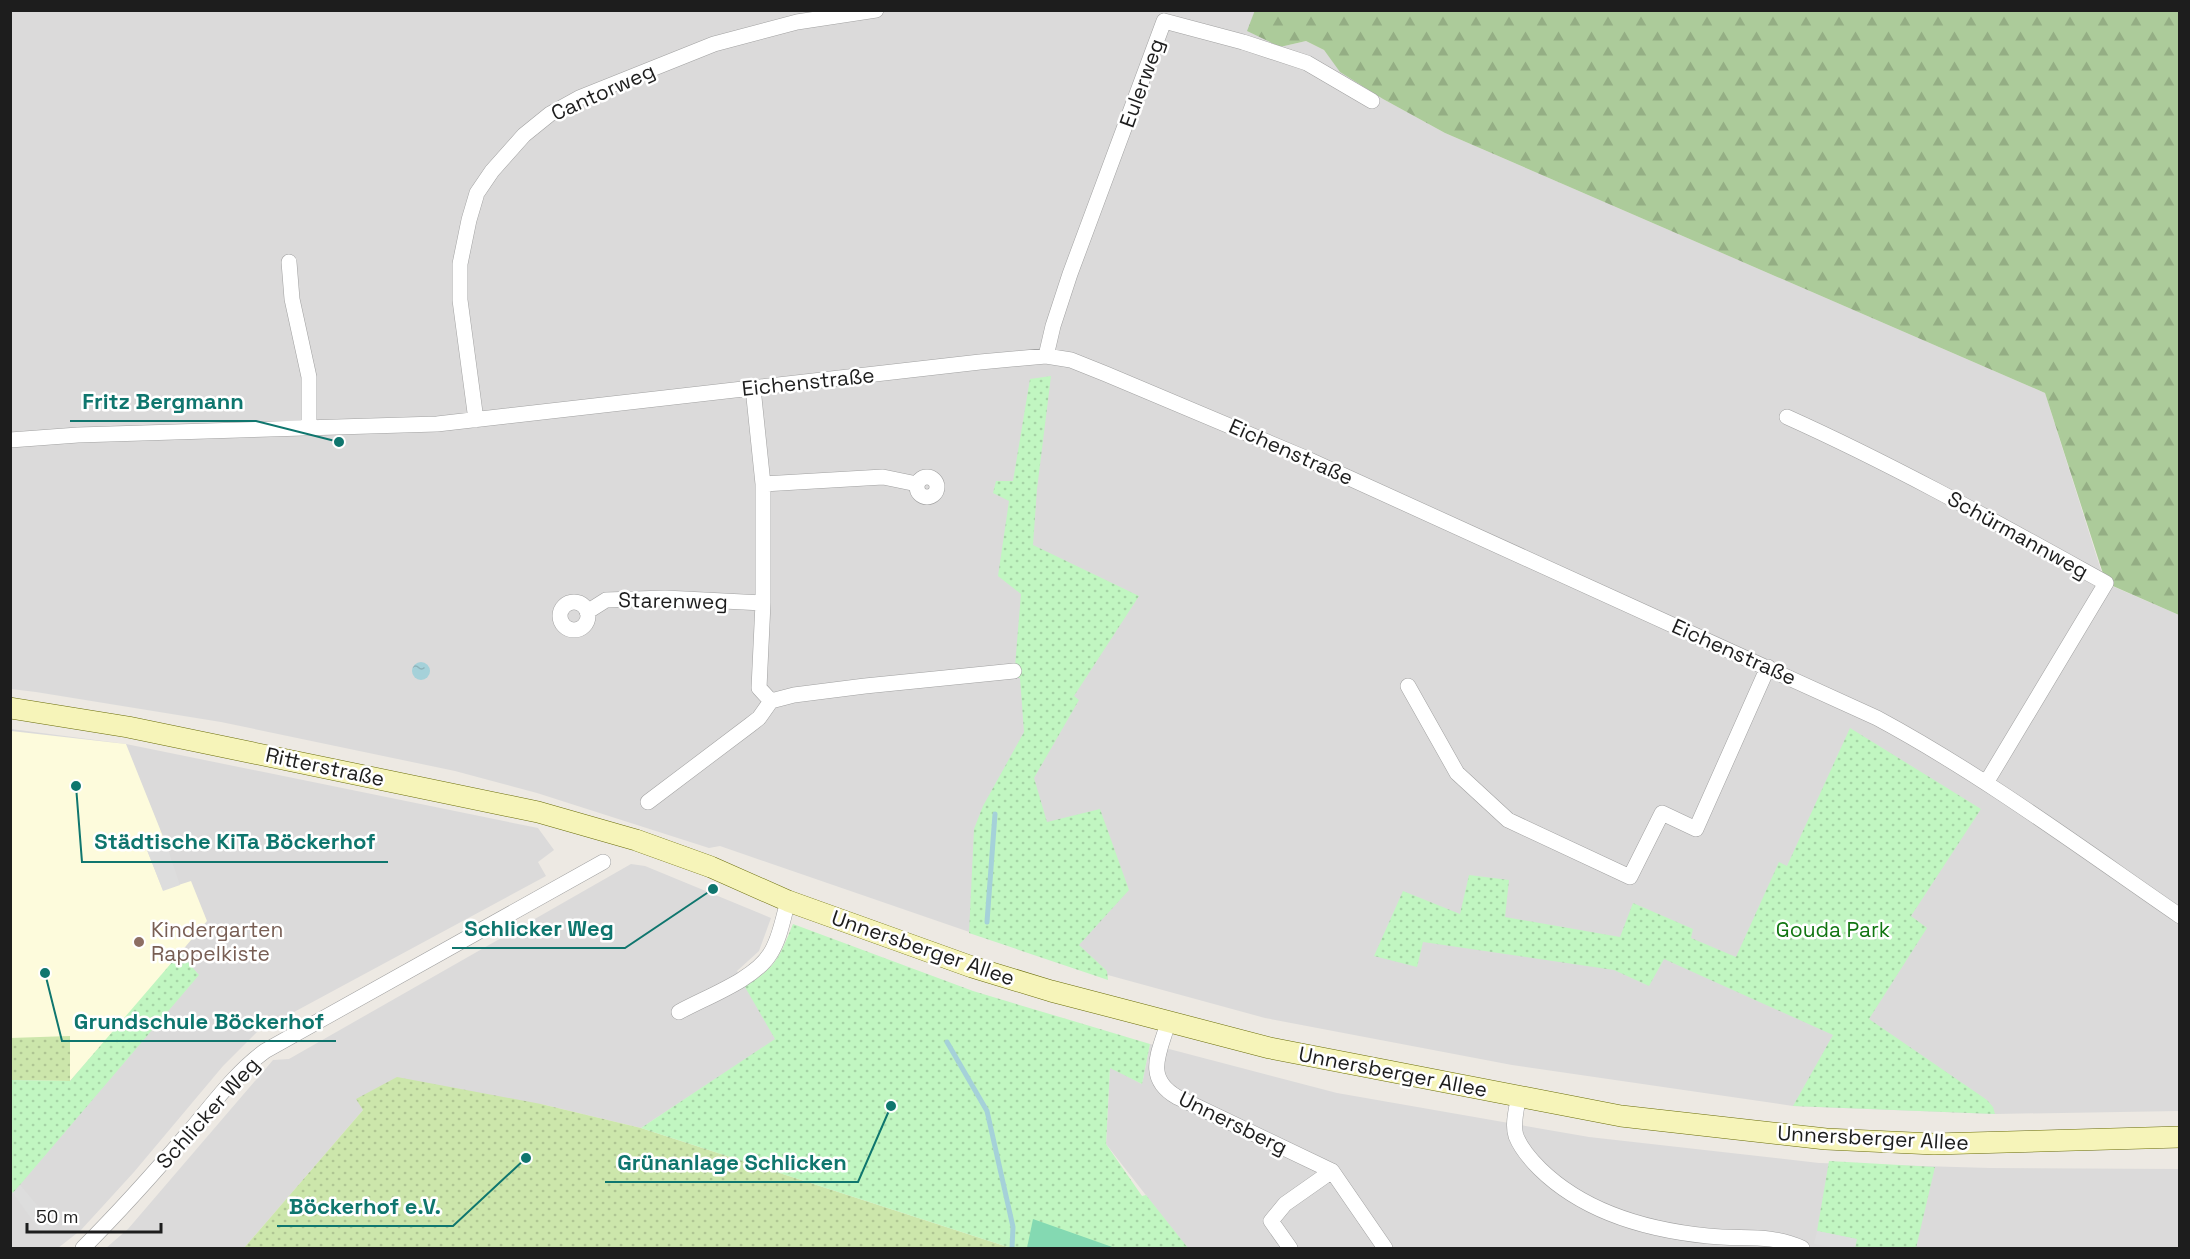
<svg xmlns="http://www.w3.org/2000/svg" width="2190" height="1259" font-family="'Space Grotesk',sans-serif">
  <defs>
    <pattern id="grass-dots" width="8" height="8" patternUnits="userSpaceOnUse" patternTransform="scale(1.5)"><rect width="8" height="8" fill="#cce6ab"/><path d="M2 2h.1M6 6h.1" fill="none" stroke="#afc593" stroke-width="1.8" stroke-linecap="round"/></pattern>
    <pattern id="forest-firs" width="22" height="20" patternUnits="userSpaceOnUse" patternTransform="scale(1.5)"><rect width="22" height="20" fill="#accb9a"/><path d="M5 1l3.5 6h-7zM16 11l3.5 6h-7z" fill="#94ae84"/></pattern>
    <pattern id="park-dots" width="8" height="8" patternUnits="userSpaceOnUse" patternTransform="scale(1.5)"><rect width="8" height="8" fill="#c1f6c1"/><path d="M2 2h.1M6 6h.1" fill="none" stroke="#a5d2a5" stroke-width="1.8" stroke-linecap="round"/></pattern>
    <pattern id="water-ripples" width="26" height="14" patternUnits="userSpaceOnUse" patternTransform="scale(1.5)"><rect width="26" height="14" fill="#a5d1d9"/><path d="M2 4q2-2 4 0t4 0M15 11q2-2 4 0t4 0" fill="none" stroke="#8eb3ba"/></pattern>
  </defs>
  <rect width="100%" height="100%" fill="#ede9e3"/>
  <path fill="#dbdada" d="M 10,11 L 1255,11 L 1248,31 L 1280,47 L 1306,41 L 1324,50 L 1341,72 L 1383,99 L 1445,133 L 2045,393 L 2105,583 L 2179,615 L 2179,1111 L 1995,1114 L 1793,1106 L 1512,1065 L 1265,1018 L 1042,957 L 720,846 L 709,848 L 537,793 L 455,771 L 221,722 L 36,692 L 11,689 Z
    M 11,729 L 126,744 L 538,828 L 554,850 L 538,862 L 546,876 L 257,1032 L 223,1066 L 134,1172 L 81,1230 L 58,1248 L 11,1248 Z
    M 631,864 L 645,866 L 771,918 L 759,951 L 737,971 L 776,1039 L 641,1128 L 541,1104 L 363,1110 L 244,1248 L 106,1248 L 128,1229 L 273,1060 L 289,1059 Z
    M 1150,1044 L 1337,1093 L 1589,1137 L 1819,1163 L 1990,1168 L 2179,1169 L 2179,1248 L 1187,1248 L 1106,1144 L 1110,1067 L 1142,1084 Z"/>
  <path fill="#fdfbdc" d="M 11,731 L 126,744 L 166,844 L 147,850 L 163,890 L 191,881 L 207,921 L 128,1015 L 70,1081 L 11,1080 Z"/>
  <path fill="url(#grass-dots)" d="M 70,1036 L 70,1081 L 11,1080 L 10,1038 Z
    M 397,1077 L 541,1104 L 641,1128 L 1011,1248 L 244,1248 L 363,1110 L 356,1099 Z"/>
  <path fill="url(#forest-firs)" d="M 1255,10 L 2179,11 L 2179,615 L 2106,583 L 2045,393 L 1445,133 L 1383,99 L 1340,72 L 1324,50 L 1306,41 L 1280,47 L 1247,31 Z"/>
  <path fill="url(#park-dots)" d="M 1051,376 L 1037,489 L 1033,545 L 1139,596 L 1074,696 L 1079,700 L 1034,778 L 1047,822 L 1100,809 L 1129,890 L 1079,945 L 1107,971 L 1108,980 L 969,933 L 974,829 L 983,806 L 1024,732 L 1020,678 L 1014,678 L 1021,594 L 998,576 L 1009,501 L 993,493 L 996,481 L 1013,481 L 1030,379 Z
    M 1850,728 L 1981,809 L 1911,916 L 1927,928 L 1869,1019 L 1987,1100 L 1993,1107 L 1995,1114 L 1793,1106 L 1833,1035 L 1664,959 L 1649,986 L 1614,970 L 1423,942 L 1417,967 L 1374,956 L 1403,891 L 1460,914 L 1469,875 L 1509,880 L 1505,917 L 1620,937 L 1633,903 L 1693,929 L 1691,938 L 1736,957 L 1779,862 L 1787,866 Z
    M 793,924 L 973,991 L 1150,1044 L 1142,1084 L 1110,1068 L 1106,1144 L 1142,1196 L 1146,1195 L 1188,1248 L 1011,1248 L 641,1128 L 775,1039 L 745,987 C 777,966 779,958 793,924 Z
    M 180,953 L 199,975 L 13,1193 L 11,1190 L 11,1080 L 70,1081 Z
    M 1829,1161 L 1935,1167 L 1916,1248 L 1855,1248 L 1856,1239 L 1817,1231 Z"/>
  <path fill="#84d9b2" d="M 1033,1219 L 1115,1248 L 1027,1248 Z"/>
  <path fill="#ddd" d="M 166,844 L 180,885 L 163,891 L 147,850 Z
    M 20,1185 L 54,1225 L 43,1235 L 13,1193 Z
    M 1817,1231 L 1857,1239 L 1855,1248 L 1837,1248 L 1814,1244 Z"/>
  <path fill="url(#water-ripples)" d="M412 671a9 9 0 1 1 18 0a9 9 0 1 1-18 0Z"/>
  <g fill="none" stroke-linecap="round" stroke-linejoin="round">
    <path stroke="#a5d1d9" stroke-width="5" d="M 987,922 L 995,814
      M 947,1042 L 987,1111 L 1013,1227 L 1012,1248"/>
    <g stroke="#a1a1a1" stroke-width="16">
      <path id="street" d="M 1164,21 L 1243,42 L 1307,63 L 1372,101
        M 289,262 L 292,299 L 309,377 L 309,428
        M 1046,356 L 1053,326 L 1070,274 L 1164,21
        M 753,388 L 763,484 L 763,603 L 759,688 L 771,701
        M 1787,417 C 1896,466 2001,525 2106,583 L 1986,783
        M 476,420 L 460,300 L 460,264 L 469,220 L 477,193 L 492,171 L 524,135 L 550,114 L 579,98 L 714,44 L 797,22 L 876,10
        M 10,440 L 78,435 L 437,424 L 980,362 L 1046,356 L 1071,360 L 1106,374 L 1303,457 L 1877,718 C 1983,775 2081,848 2180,916
        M917 487a10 10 0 1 1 20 0a10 10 0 1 1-20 0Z
        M 763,484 L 883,477 L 917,484
        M560 616a14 14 0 1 1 28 0a14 14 0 1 1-28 0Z
        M 587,612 L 606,600 L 665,598 L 763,603
        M 1408,686 L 1457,773 L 1508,820 L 1630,877 L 1662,813 L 1696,829 L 1768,667
        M 648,802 L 750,725 L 759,718 L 771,701 L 794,695 L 865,686 L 1014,671
        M 679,1012 C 706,997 754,980 770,954 C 780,939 783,918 788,901
        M 1168,1023 C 1159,1053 1144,1078 1177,1097 L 1332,1171 L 1385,1248
        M 1519,1095 C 1517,1107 1512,1124 1516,1136 C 1521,1149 1531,1160 1540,1169 C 1584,1212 1648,1230 1708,1236 C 1742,1240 1769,1233 1802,1248
        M 83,1248 C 120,1211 155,1172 189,1132 C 213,1104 235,1073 265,1051 L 603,862
        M 1290,1248 L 1271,1221 L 1285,1204 L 1332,1171"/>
    </g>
    <g stroke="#6a6d0a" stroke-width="22">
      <path id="secondary" d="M 10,708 L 128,727 L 538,812 L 636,840 L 711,867 L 788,901 L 972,967 L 1051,991 L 1270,1048 L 1621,1116 L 1826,1139 L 1934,1144 L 2180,1137"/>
    </g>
    <use href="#street" stroke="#fff" stroke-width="15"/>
    <use href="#secondary" stroke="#f6f4b9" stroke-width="21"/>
  </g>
  <circle fill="#8d6e63" stroke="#fff" stroke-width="2" cx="139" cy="942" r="6"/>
  <g text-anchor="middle" stroke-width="5" stroke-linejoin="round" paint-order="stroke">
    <g font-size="21" fill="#1d1d1d" stroke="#fff">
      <text transform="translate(1142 83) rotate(-70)" y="7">Eulerweg</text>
      <text transform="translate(603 92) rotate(-24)" y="7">Cantorweg</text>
      <text transform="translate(808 382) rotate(-6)" y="7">Eichenstraße</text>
      <text transform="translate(1291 452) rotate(24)" y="7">Eichenstraße</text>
      <text transform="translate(2018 535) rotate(29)" y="7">Schürmannweg</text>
      <text transform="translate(673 601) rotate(1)" y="7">Starenweg</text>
      <text transform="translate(1734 652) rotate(24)" y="7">Eichenstraße</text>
      <text transform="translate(325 767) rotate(12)" y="7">Ritterstraße</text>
      <text transform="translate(923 948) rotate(19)" y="7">Unnersberger Allee</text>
      <text transform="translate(1393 1072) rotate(11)" y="7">Unnersberger Allee</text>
      <text transform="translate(208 1113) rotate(-48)" y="7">Schlicker Weg</text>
      <text transform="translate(1233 1123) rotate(26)" y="7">Unnersberg</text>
      <text transform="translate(1873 1138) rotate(3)" y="7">Unnersberger Allee</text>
    </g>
    <g font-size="21" fill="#785e54" stroke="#fff" text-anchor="start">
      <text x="151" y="937">Kindergarten<tspan x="151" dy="24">Rappelkiste</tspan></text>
    </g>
    <g font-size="21" fill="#117511" stroke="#fff">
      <text x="1833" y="937">Gouda Park</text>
    </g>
  </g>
  <path fill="none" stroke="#0f766e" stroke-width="2" d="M339 442L256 421H70M76 786L82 862H388M713 889L625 948H452M45 973L62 1041H336M891 1106L858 1182H605M526 1158L453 1226H277"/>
  <g fill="#0f766e" stroke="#fff" stroke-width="2">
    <circle cx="339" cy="442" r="6"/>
    <circle cx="76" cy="786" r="6"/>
    <circle cx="713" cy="889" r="6"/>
    <circle cx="45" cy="973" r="6"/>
    <circle cx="891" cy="1106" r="6"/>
    <circle cx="526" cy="1158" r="6"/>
  </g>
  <g font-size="22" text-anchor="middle" font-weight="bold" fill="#0f766e" stroke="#fff" stroke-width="5" stroke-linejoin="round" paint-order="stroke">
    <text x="163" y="409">Fritz Bergmann</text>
    <text x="235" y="849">Städtische KiTa Böckerhof</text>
    <text x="539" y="936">Schlicker Weg</text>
    <text x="199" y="1029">Grundschule Böckerhof</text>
    <text x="732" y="1170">Grünanlage Schlicken</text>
    <text x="365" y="1214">Böckerhof e.V.</text>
  </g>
  <rect width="2190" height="1259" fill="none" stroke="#1d1d1d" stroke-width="24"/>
  <path d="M27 1223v9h134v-9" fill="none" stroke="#1d1d1d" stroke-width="3"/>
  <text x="36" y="1223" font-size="18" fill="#1d1d1d" stroke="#ffffff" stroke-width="4.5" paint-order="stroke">50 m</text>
</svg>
